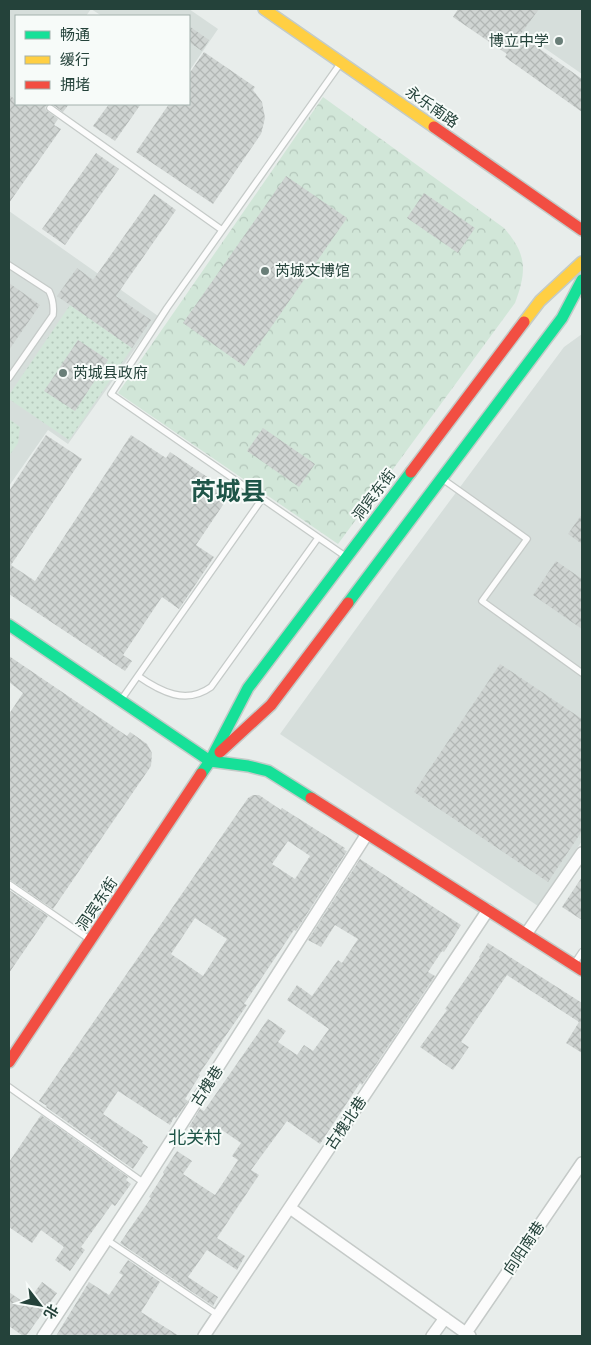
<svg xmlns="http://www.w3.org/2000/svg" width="591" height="1345" font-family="'Fira Sans','Noto Sans SC',sans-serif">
  <defs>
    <pattern id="grass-dots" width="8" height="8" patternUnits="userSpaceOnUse" patternTransform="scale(1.25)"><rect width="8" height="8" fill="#d1e6d8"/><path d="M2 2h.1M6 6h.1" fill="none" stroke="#b3c6ba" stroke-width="1.8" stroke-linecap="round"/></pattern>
    <pattern id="park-crowns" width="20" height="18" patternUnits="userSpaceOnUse" patternTransform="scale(1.25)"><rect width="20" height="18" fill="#d1e6d8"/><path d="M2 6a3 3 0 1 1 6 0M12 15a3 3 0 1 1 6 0" fill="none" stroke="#b3c6ba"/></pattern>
    <pattern id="building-cross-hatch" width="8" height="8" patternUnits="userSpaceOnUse" patternTransform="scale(1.25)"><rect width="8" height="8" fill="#cfd4d2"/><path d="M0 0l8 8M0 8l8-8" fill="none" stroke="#b2b7b5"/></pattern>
  </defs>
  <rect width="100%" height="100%" fill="#e8edeb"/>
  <path fill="#d6dedb" d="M 9,9 L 189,9 L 218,29 L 190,70 L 189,16 L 102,16 L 91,9 L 86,16 L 16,16 L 16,104 L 26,104 L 9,129 Z
    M 488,9 L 582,9 L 582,74 Z
    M 9,211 L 158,316 L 68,444 L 48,430 L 9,486 Z
    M 582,334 L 582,841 L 538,906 L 280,734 L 397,572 L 564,347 Z"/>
  <path fill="url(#grass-dots)" fill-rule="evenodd" d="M 70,305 L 132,348 L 69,440 L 9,399 L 9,395 ZM 78,340 L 108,360 L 75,411 L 45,391 Z
    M 9,419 L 20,427 L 18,443 L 9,456 Z"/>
  <path fill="url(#park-crowns)" d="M 323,97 L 504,228 C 527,255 527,270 515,303 L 338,544 L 118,393 Z"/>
  <path fill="url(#building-cross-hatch)" fill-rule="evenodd" d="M 458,9 L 539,9 L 520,35 L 582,79 L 582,112 L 505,57 L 507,54 L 453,17 Z
    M 189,26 L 209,40 L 202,51 L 189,42 Z
    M 204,52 L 255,87 L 253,90 L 262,102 L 265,118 L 261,134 L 213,204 L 136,152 L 169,104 L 189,104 L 189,74 Z
    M 9,95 L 16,100 L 16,104 L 48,104 L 45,107 L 46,110 L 58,119 L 54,125 L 61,129 L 9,203 Z
    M 52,104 L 69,104 L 63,112 Z
    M 109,104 L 141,104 L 115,141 L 93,126 Z
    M 96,153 L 119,169 L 65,245 L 42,229 Z
    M 286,176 L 347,218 L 244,366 L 183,323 Z
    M 424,193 L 475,228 L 458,253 L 407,218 Z
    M 154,194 L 176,210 L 116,296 L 151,320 L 132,348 L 57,296 L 77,268 L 93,280 Z
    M 9,283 L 40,305 L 9,350 Z
    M 78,340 L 108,360 L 75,411 L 44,391 Z
    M 263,428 L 315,464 L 299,487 L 247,451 Z
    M 46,435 L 82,459 L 11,565 L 35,581 L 131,435 L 166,458 L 170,452 L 231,493 L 196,545 L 214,557 L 179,609 L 162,597 L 123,655 L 132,661 L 125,671 L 9,594 L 9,491 Z
    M 582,514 L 582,544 L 568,534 Z
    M 556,561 L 582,579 L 582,629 L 533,595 Z
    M 9,656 L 127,736 L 130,732 L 147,744 L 152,753 L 151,766 L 53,909 L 9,879 L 9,714 L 23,693 L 9,682 Z
    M 500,664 L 582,719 L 582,831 L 548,882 L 414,792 Z
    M 253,795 L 259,795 L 281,810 L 282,808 L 345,848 L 344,850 L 347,851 L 296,931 L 294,930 L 244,1004 L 247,1005 L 199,1074 L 200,1075 L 185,1099 L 188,1101 L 176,1118 L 174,1117 L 170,1125 L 118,1091 L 103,1114 L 143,1141 L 142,1143 L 148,1147 L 133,1169 L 46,1107 L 47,1106 L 39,1101 L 248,798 ZM 288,841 L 310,856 L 295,879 L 272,864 ZM 195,918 L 227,939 L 203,976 L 171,954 Z
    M 360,859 L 461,925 L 444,952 L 442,951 L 428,972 L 435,976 L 369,1075 L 362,1085 L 360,1083 L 320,1144 L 287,1121 L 251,1170 L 259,1175 L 217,1238 L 245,1256 L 237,1270 L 207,1250 L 188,1277 L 218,1297 L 213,1306 L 120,1243 L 151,1198 L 149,1197 L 164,1174 L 163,1172 L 177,1151 L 192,1161 L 183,1174 L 215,1195 L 238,1160 L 232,1156 L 241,1143 L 216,1126 L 207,1139 L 189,1127 L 200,1109 L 204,1111 L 268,1019 L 286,1031 L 278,1042 L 297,1055 L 304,1045 L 313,1051 L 329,1029 L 287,1000 L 297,985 L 312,996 L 338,960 L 342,963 L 358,939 L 335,925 L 321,947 L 308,940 Z
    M 582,877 L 582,920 L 562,907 Z
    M 9,890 L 48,916 L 9,973 Z
    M 488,943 L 582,1003 L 582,1053 L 566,1043 L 579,1022 L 507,975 L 461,1042 L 469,1047 L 453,1070 L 420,1047 L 447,1010 L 445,1009 L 480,958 L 479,957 Z
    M 41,1115 L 128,1177 L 126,1180 L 131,1184 L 115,1206 L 112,1204 L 81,1247 L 85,1250 L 70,1271 L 55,1260 L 64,1247 L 41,1230 L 32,1243 L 9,1227 L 9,1162 Z
    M 128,1260 L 160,1282 L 141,1312 L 179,1336 L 56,1336 L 89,1282 L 109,1295 L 123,1275 L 119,1273 Z
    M 42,1282 L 57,1293 L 26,1336 L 23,1336 L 9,1326 L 9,1292 L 26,1304 Z"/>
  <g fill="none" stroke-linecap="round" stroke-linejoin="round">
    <g stroke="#c5cac8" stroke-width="8">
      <path id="lane" d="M 340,64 L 167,308 L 111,394 L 345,556
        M 50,108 L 222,230
        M 9,265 L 49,291 C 53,299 54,306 53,315 L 9,378
        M 444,480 L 527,539 L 482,601 L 582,673
        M 138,676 C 161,692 186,705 211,687 L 318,538
        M 121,700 L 262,499
        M 9,884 L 89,939
        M 574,964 L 582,952
        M 9,1087 L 144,1183
        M 107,1240 L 218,1315"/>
    </g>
    <g stroke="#c5cac8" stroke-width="14">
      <path id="street" d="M 526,934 L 582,853
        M 290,1208 L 470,1336
        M 466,1333 L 582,1163
        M 43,1336 L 144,1183 L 367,834
        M 204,1336 L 488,910
        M 432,1336 L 445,1318"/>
    </g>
    <g stroke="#c3cbc8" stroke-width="14">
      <path id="fast" d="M 348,603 L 562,318 L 582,280
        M 9,625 L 210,761 L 248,766 L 268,771 L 311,798
        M 201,774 L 210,761 L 248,688 L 411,472"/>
    </g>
    <g stroke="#c3cbc8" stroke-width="14">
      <path id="slow" d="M 264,9 L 434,127
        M 524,322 L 540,301 L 582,262"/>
    </g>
    <g stroke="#c3cbc8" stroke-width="14">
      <path id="jam" d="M 434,127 L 582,230
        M 411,472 L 524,322
        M 220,752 L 271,705 L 348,603
        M 311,798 L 582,970
        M 9,1062 L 201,774"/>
    </g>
    <use href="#lane" stroke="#fcfcfc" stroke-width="5.5"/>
    <use href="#street" stroke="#fcfcfc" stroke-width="11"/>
    <use href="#fast" stroke="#16e098" stroke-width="11"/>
    <use href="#slow" stroke="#ffcf43" stroke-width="11"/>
    <use href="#jam" stroke="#f24e42" stroke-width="11"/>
  </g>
  <g fill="#697e78" stroke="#f7fbf9" stroke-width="2">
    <circle cx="559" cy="41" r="5"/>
    <circle cx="265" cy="271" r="5"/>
    <circle cx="63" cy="373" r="5"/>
  </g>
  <g text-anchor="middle" stroke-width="4" stroke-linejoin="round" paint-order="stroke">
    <g font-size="15" fill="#24423a" stroke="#f7fbf9" text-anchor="start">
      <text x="549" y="46" text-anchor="end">博立中学</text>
      <text x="275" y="276">芮城文博馆</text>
      <text x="73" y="378">芮城县政府</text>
    </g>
    <g font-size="15" fill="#24423a" stroke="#f7fbf9">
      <text transform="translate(432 107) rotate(35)" y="5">永乐南路</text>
      <text transform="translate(374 495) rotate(-53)" y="5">洞宾东街</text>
      <text transform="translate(97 904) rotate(-56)" y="5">洞宾东街</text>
      <text transform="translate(207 1086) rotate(-57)" y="5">古槐巷</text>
      <text transform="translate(346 1123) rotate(-56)" y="5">古槐北巷</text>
      <text transform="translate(524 1248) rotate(-56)" y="5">向阳南巷</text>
    </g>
    <g font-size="18" fill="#1f5548" stroke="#f7fbf9">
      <text x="195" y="1144">北关村</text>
    </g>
    <g font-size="25" font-weight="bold" fill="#1f5548" stroke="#f7fbf9">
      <text x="228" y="500">芮城县</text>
    </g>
  </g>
  <rect width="591" height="1345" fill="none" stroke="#24423a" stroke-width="20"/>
  <rect x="15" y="15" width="175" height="90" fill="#f7fbf9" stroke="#a3b1ad"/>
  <rect x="25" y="31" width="25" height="8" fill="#16e098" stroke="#a3b1ad"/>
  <text x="60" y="40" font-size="15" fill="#24423a">畅通</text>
  <rect x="25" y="56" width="25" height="8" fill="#ffcf43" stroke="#a3b1ad"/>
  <text x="60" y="65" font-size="15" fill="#24423a">缓行</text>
  <rect x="25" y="81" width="25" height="8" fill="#f24e42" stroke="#a3b1ad"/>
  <text x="60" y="90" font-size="15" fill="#24423a">拥堵</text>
  <g transform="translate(40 1305) rotate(121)" stroke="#f7fbf9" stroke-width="4" paint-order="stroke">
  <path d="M0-4L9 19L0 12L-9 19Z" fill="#24423a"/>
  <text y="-8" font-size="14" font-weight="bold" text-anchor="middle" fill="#24423a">北</text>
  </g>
</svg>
